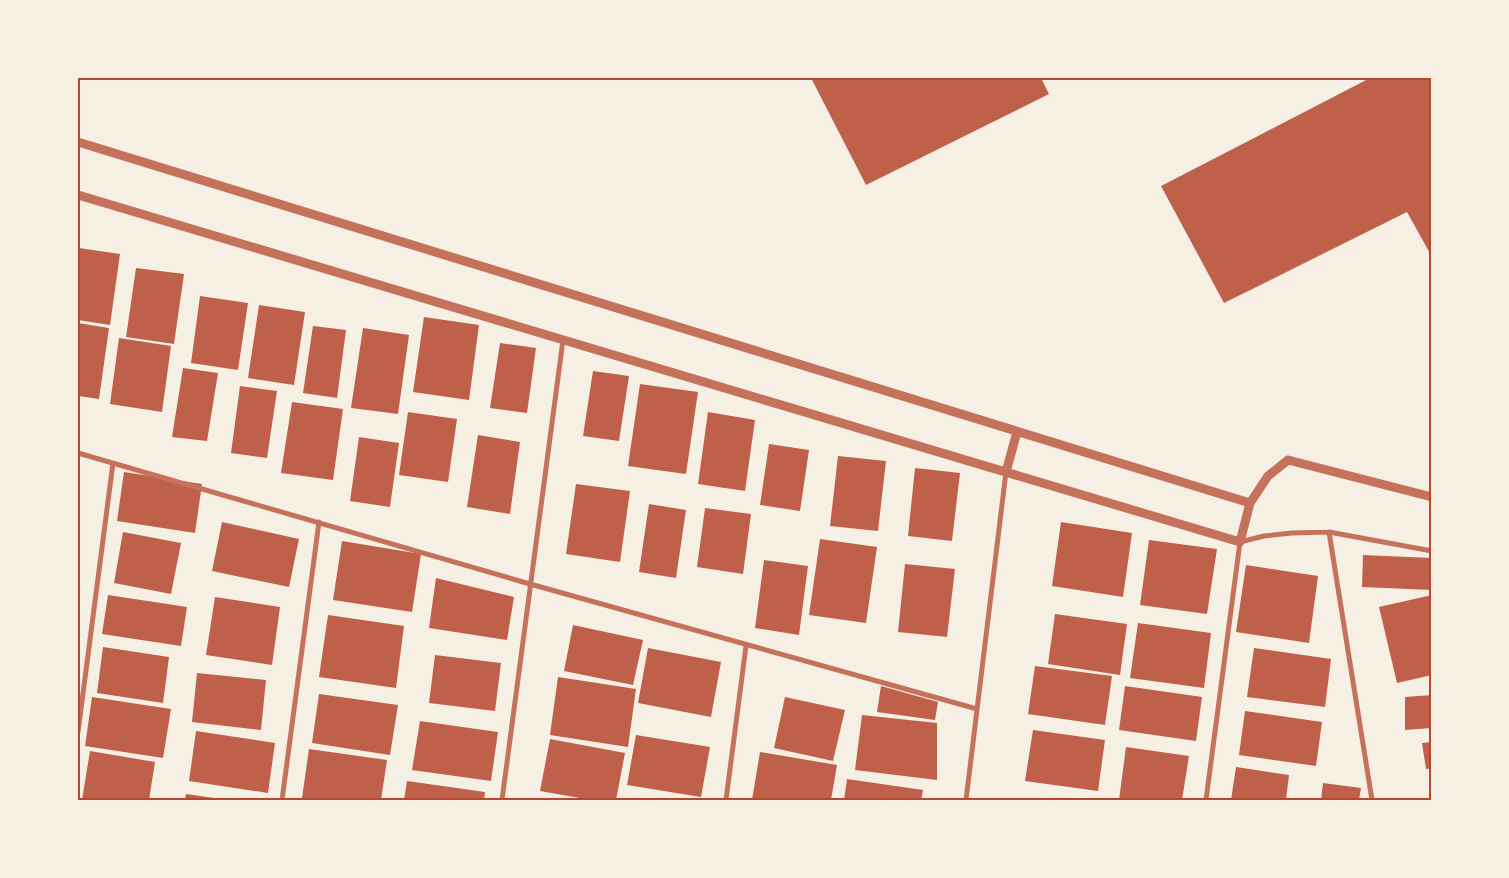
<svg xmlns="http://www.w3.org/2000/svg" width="1509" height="878" font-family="'Public Sans',sans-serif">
  <rect width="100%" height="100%" fill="#f6efe4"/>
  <path fill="#bf614a" d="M 811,78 L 1041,78 L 1049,94 L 866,185 Z
    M 1370,78 L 1432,78 L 1432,257 L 1407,212 L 1224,303 L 1161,186 Z
    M 79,248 L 120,254 L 110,325 L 78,320 L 78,259 Z
    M 136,268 L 184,274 L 174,344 L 126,337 Z
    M 200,296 L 248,303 L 238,370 L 191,363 Z
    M 259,305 L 305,312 L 294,385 L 248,378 Z
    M 424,317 L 479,325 L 469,400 L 413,392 Z
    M 78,323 L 109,328 L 99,399 L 78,396 Z
    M 313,326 L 346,330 L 337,398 L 303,393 Z
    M 363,328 L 409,335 L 398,414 L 351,408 Z
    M 119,338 L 171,346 L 162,412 L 110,404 Z
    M 500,343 L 536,348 L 527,413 L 490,408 Z
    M 183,368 L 218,373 L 207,441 L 172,437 Z
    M 593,371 L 629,376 L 619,441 L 583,436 Z
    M 640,384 L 698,392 L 686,474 L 628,466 Z
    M 240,386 L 277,391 L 267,458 L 231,453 Z
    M 292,402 L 343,409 L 333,480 L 281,473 Z
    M 408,412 L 457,419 L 448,482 L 399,475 Z
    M 708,412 L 755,420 L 745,491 L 698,484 Z
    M 478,435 L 520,442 L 510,514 L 467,507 Z
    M 359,437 L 399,443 L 390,507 L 350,501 Z
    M 769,444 L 809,450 L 800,511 L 760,505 Z
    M 838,456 L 886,461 L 878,531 L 830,526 Z
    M 915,468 L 960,473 L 952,541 L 908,536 Z
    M 124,472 L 202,484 L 195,533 L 117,521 Z
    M 576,484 L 630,491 L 620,562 L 566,554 Z
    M 649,504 L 686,510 L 676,578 L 639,572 Z
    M 705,508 L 751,514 L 743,574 L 697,567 Z
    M 222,522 L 299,539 L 289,587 L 212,571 Z
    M 1061,522 L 1132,533 L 1123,597 L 1052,586 Z
    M 123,532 L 181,543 L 171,594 L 114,583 Z
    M 820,539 L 877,547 L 866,623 L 809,615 Z
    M 1149,540 L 1217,549 L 1207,614 L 1140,605 Z
    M 342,541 L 421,554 L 412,612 L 333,600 Z
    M 1363,555 L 1432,558 L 1432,590 L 1362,587 Z
    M 764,560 L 808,566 L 799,635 L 755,628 Z
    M 905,564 L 955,569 L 947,637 L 898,632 Z
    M 1246,565 L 1318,576 L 1309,643 L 1236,632 Z
    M 436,578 L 514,597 L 507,640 L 429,628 Z
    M 108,595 L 187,607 L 181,646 L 102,634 Z
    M 1432,595 L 1432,675 L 1397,683 L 1379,607 Z
    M 215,597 L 280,607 L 272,665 L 206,655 Z
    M 1055,614 L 1127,624 L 1120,675 L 1048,664 Z
    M 328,615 L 404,626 L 396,688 L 319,677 Z
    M 1138,623 L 1211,633 L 1204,688 L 1130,678 Z
    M 573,625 L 643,640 L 633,685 L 564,671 Z
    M 103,647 L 169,657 L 163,703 L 97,693 Z
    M 648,648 L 721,662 L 711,717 L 638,703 Z
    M 1254,648 L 1331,659 L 1325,707 L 1247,697 Z
    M 435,655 L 501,663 L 495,711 L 429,703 Z
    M 1035,666 L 1112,676 L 1105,725 L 1028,714 Z
    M 197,673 L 266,680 L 261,730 L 192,722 Z
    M 558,677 L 636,689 L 628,747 L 550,735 Z
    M 881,686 L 938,702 L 935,720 L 877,712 Z
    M 1125,686 L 1202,697 L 1196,741 L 1119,730 Z
    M 319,694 L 398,705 L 390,755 L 312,743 Z
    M 1432,695 L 1432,728 L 1405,730 L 1405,697 Z
    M 92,697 L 171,709 L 163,758 L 85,746 Z
    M 785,697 L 845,710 L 833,761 L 774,748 Z
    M 1245,711 L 1322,722 L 1316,766 L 1239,755 Z
    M 862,715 L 937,723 L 937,780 L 855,770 Z
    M 420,721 L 498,732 L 491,781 L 412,770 Z
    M 1033,730 L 1105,740 L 1098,791 L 1025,781 Z
    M 196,731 L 275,743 L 268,793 L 189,781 Z
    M 636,735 L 710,747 L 701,797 L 627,785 Z
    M 550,739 L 625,753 L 616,800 L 591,800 L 540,791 Z
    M 1432,742 L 1432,768 L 1426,769 L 1422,743 Z
    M 1126,747 L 1189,756 L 1182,800 L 1119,800 Z
    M 309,749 L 387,760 L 381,800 L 319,800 L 302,798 Z
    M 90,751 L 155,762 L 149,800 L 82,800 Z
    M 760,752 L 837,765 L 831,800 L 752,800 Z
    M 1236,767 L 1289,775 L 1286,800 L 1231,800 Z
    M 847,779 L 923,790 L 921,800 L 844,800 Z
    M 407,781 L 485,792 L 484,800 L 404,800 Z
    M 1323,783 L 1361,788 L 1359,800 L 1321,800 Z
    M 186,794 L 221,799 L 221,800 L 185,800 Z"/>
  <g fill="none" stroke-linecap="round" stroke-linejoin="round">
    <path stroke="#c5725c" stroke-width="4" d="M 311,78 L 313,78"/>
    <path stroke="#c5725c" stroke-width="5" d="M 78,453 L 530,584 L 977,709
      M 1329,532 L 1372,800
      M 78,732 L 113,463
      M 282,800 L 319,522
      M 502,800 L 563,340
      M 726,800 L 746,646
      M 966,800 L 1006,472
      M 1206,800 L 1240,542 L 1264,536 L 1292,533 L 1329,532 L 1432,551"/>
    <path stroke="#c5725c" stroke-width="9" d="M 78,142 L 1250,503
      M 78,195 L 1240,542 L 1250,503 L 1268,476 L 1288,460 L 1432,497
      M 1006,472 L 1017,432"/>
  </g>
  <rect width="1509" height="878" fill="none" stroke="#f6efe4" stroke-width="158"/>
  <rect x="79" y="79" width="1351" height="720" fill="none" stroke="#b5482f" stroke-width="2"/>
</svg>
